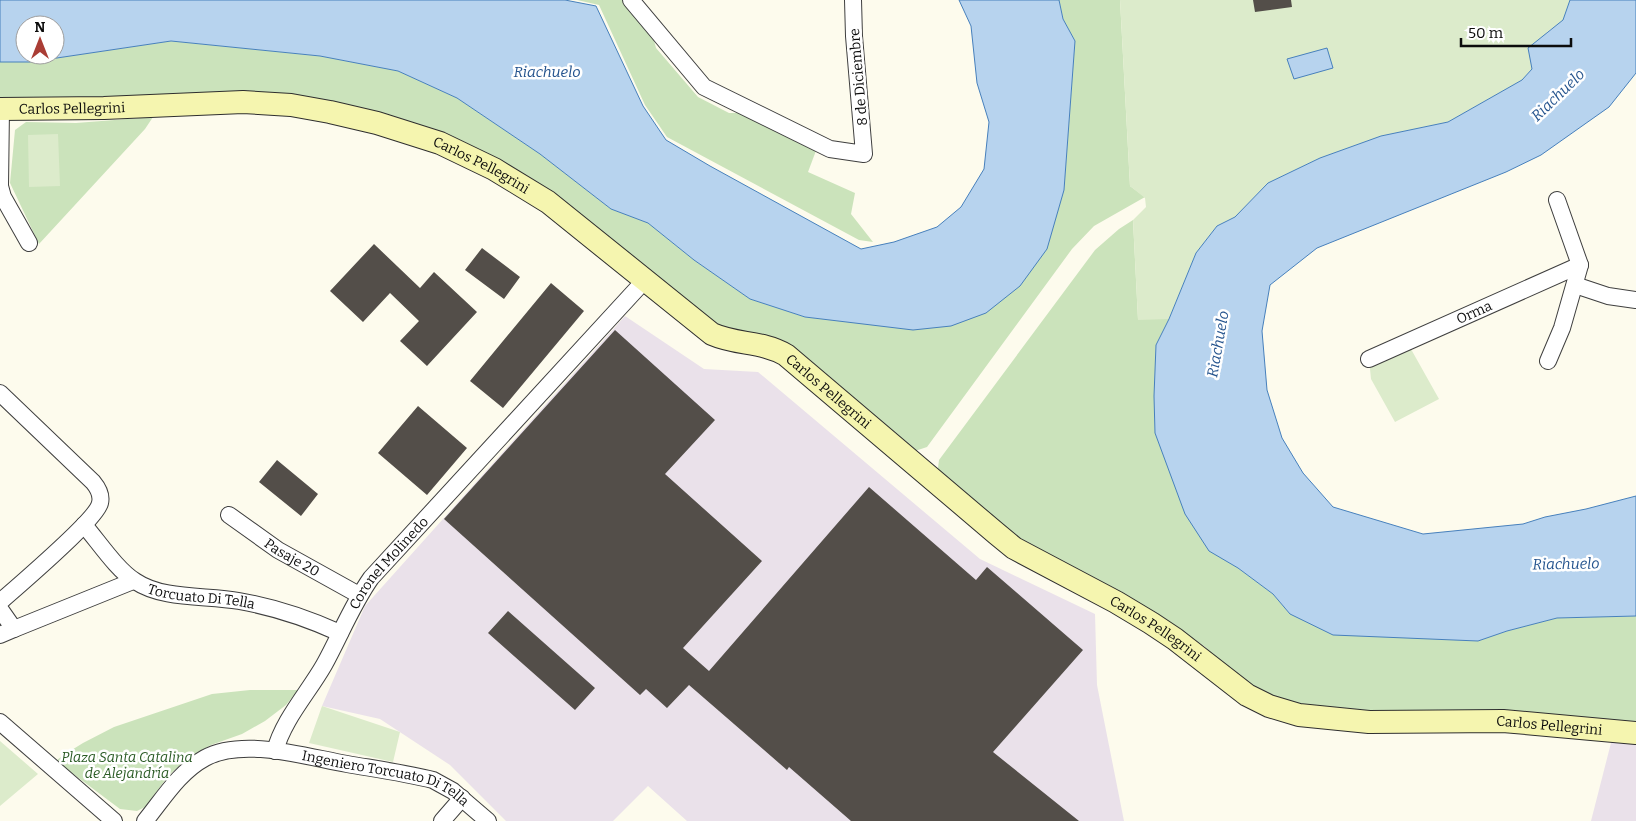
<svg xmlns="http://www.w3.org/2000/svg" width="1636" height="821" font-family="Bitter,serif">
  <rect width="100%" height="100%" fill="#fdfbed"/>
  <path fill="#eae1ea" d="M 625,316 L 704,369 L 758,372 L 980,559 L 1095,614 L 1097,685 L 1124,821 L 687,821 L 648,786 L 613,821 L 506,821 L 450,765 L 380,719 L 322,706 L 365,606 Z
    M 1612,739 L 1636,740 L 1636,821 L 1591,821 Z"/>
  <path fill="#cbe3bb" d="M 577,0 L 627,0 L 653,37 L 656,48 L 698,97 L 729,113 L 745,113 L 817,148 L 808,172 L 855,193 L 851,214 L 873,242 L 859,240 L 667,137 L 645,105 L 599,5 Z
    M 1059,0 L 1120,0 L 1130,186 L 1145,197 L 1094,226 L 1072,249 L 927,447 L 909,453 L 803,362 L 723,334 L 549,198 L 379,119 L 0,99 L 0,62 L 30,62 L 171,41 L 320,56 L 398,71 L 457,98 L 540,154 L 611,209 L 648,223 L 694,260 L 750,299 L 805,317 L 858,323 L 1064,190 L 1075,41 L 1063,19 Z
    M 153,117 L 145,129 L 39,244 L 10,183 L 15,130 L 26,122 L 76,123 Z
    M 1133,220 L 1138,319 L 1169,319 L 1156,345 L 1154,396 L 1155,433 L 1209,550 L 1238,568 L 1273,594 L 1290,614 L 1439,639 L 1478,641 L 1507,631 L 1557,618 L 1636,616 L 1636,725 L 1322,709 L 1272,698 L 1241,680 L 1204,646 L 1186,634 L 1015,539 L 937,476 L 939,460 L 1095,250 L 1119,229 Z
    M 250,690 L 298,690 L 286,705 L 265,721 L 242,734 L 211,745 L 188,758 L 169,775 L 145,807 L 137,811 L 120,809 L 56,761 L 62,756 L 83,743 L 114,727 L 212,694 Z"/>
  <path fill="#dcebcb" d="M 1120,0 L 1570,0 L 1564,20 L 1547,32 L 1532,69 L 1522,80 L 1448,122 L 1381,136 L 1320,158 L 1268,183 L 1235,217 L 1217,226 L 1196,253 L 1169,319 L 1138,320 L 1133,220 L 1146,207 L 1145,198 L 1130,186 Z
    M 58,134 L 60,186 L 29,187 L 28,135 Z
    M 1407,342 L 1439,399 L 1395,422 L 1371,379 L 1369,359 Z
    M 322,706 L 400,732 L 393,762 L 309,743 Z
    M 0,741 L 38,774 L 0,806 Z"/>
  <path fill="#b7d3ee" stroke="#4780bc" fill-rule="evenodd" d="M 0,0 L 565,0 L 596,6 L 643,106 L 666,140 L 710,166 L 861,249 L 894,242 L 937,227 L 961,207 L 984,169 L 989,122 L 977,83 L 971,26 L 959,0 L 1059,0 L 1063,19 L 1075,41 L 1064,190 L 1047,249 L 1020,286 L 986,313 L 951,326 L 913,330 L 805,317 L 750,299 L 694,260 L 648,223 L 611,209 L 540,154 L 457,98 L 398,71 L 320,56 L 171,41 L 30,62 L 0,62 ZM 25,25 L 55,25 L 55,55 L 25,55 Z
    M 1570,0 L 1636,0 L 1636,73 L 1609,107 L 1541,155 L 1506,172 L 1317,248 L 1270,285 L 1262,331 L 1267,390 L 1282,438 L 1303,473 L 1333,507 L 1423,534 L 1523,524 L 1545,517 L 1586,509 L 1636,496 L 1636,616 L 1557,618 L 1507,631 L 1478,641 L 1333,635 L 1290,614 L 1273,594 L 1238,568 L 1209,551 L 1185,514 L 1155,433 L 1154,396 L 1156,345 L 1169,319 L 1196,253 L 1217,226 L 1235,217 L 1268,183 L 1320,158 L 1381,136 L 1448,122 L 1522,80 L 1532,69 L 1528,48 L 1563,20 Z
    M 1327,48 L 1333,68 L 1294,79 L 1287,59 Z"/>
  <path fill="#534e49" d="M 1253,0 L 1291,0 L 1292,7 L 1255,12 Z
    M 374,244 L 420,288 L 434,272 L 477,312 L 427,366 L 400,341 L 419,321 L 390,293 L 363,322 L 330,291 Z
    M 482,248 L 520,277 L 504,299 L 465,270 Z
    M 551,283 L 584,311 L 503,408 L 470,381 Z
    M 615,330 L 715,420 L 665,474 L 762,561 L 683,648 L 709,671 L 869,487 L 976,580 L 987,567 L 1083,650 L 993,752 L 1079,821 L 851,821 L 789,767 L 787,770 L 689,685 L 667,708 L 646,689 L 640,695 L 444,519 Z
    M 418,406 L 467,448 L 427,495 L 378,453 Z
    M 277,460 L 318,494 L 301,516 L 259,482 Z
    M 508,611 L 595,688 L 575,710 L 488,633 Z"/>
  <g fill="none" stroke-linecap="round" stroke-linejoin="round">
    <g stroke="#3f3f3f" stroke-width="18">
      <g id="street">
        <path d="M 631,0 L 704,87 L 830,149 L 864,154 L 854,36 L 853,0"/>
        <path d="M 1,109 L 0,186 L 3,197 L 29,243"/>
        <path d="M 1575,285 L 1608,296 L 1636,300"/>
        <path id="s1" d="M 1369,359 L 1580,265"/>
        <path d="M 1548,361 L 1562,328 L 1580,265 L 1557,200"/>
        <path d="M 0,393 L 93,482 C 98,488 102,495 100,503 C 97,519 17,587 0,602"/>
        <path id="s2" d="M 229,515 L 278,550 L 359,595"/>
        <path id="s3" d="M 84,525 C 98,541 117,570 135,581 C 163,600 206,595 239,601 C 274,607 307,618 340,633"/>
        <path d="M 0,609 L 14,629 L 0,635"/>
        <path d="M 14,629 L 133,581"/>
        <path d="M 0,722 L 114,821"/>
        <path id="s4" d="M 275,751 C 283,720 308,693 324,665 C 340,636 352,605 371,578 L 645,280"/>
        <path id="s5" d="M 145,821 C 163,799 179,772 205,758 C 243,737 307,757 347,764 C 376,769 405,773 433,780 L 453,791 L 488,821"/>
        <path d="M 442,821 L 462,798"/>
      </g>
    </g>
    <g stroke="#2e2e2e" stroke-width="24">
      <g id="secondary">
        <path id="s6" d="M 0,109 L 104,108 L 243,102 L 291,105 L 330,112 L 377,123 L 440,143 L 494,169 L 548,202 L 712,334 C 737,345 762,341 786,355 L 997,534 L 1014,548 L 1116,602 L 1151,623 L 1175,639 L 1247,695 L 1269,706 L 1299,715 L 1369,722 L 1503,721 L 1636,733"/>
      </g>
    </g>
    <use href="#street" stroke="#fff" stroke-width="16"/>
    <use href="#secondary" stroke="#f5f5af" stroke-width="22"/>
  </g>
  <g text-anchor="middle" stroke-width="5" stroke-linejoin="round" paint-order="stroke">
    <g font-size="14" fill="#0c0c0c" stroke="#fff">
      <text transform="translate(858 77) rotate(-95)" y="5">8 de Diciembre</text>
      <text dy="5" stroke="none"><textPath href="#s6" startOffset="72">Carlos Pellegrini</textPath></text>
      <text dy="5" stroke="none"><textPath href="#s6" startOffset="492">Carlos Pellegrini</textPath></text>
      <text dy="5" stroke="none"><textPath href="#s1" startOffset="115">Orma</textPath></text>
      <text dy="5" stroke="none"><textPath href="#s6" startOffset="912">Carlos Pellegrini</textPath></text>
      <text dy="5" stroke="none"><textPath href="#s2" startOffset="76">Pasaje 20</textPath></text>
      <text dy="5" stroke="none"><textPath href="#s4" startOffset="221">Coronel Molinedo</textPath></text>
      <text dy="5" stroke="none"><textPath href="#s3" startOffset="145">Torcuato Di Tella</textPath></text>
      <text dy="5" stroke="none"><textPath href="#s6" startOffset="1318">Carlos Pellegrini</textPath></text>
      <text dy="5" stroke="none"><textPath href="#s6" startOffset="1738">Carlos Pellegrini</textPath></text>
      <text dy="5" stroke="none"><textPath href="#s5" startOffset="274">Ingeniero Torcuato Di Tella</textPath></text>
    </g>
    <g font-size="14" font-style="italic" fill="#2a5b25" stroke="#fff">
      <text x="127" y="762">Plaza Santa Catalina<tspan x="127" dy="16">de Alejandría</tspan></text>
    </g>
    <g font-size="15" font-style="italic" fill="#25548e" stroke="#fff">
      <text x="547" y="77">Riachuelo</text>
      <text transform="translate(1558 95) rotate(-44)" y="5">Riachuelo</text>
      <text transform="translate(1218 344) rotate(-80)" y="5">Riachuelo</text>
      <text transform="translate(1566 564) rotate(-1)" y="5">Riachuelo</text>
    </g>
  </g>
  <g transform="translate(40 40)"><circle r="24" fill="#ffffff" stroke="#9e9e9e"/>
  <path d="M0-4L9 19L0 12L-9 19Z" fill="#aa3d35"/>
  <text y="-8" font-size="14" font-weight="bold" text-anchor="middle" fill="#0c0c0c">N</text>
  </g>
  <path d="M1461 38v8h110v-8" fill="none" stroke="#0c0c0c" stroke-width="2.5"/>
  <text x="1468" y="38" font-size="15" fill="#0c0c0c" stroke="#ffffff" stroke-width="4" paint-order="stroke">50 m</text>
</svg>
